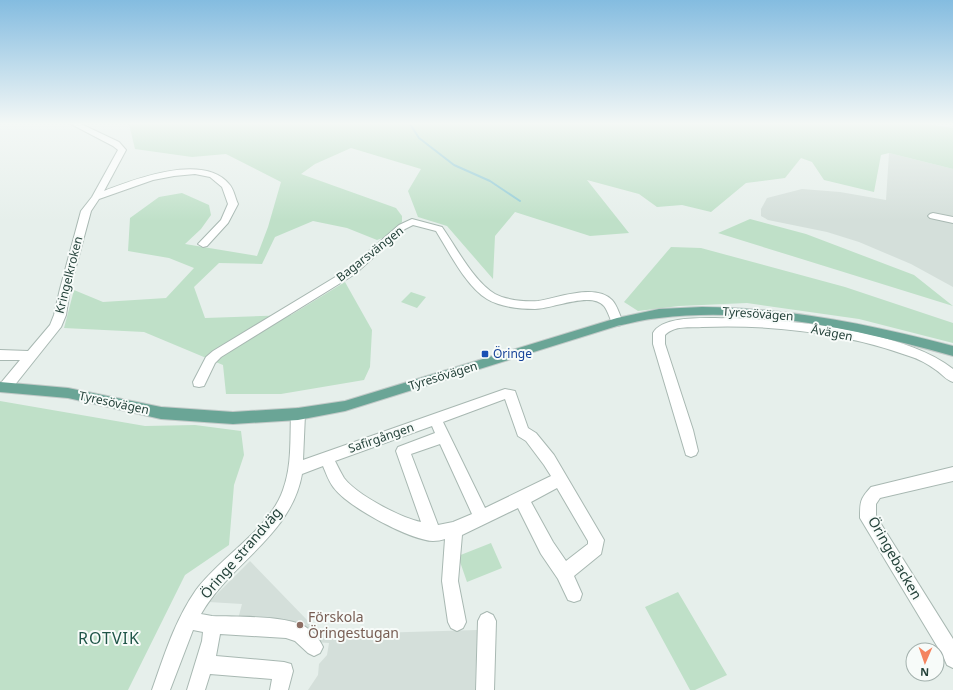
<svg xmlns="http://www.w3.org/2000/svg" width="953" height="690" font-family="'Noto Sans',sans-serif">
  <rect width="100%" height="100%" fill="#e6efeb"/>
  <path fill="#d4dfda" d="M 889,153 L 953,169 L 953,287 L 911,264 L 859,242 L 827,232 L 768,220 L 761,216 L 761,209 L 767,198 L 802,189 L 840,192 L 886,200 Z
    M 250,561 L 307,620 L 322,630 L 340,634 L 477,630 L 475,690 L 308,690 L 318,675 L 319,664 L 327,655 L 329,643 L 314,642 L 238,619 L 242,604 L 209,602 Z"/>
  <path fill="#bfe0c8" d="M 129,124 L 928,124 L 953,128 L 953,169 L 889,153 L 881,155 L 874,192 L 824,180 L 812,162 L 801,158 L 785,178 L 746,183 L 711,212 L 682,205 L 657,207 L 639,194 L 587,180 L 629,233 L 590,236 L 515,212 L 495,236 L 493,279 L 447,226 L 418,217 L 408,191 L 421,169 L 351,148 L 315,164 L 301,174 L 396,208 L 402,216 L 402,222 L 388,236 L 377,240 L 347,228 L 313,221 L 275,237 L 262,264 L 219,263 L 194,287 L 205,318 L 291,315 L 345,282 L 372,330 L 370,367 L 364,380 L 281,394 L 226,394 L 223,365 L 144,332 L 64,328 L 74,290 L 103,302 L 166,298 L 194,268 L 169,258 L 128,251 L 130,218 L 159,197 L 182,193 L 209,205 L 211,215 L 201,229 L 185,244 L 257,256 L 268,227 L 281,182 L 226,154 L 192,157 L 135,149 Z
    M 750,219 L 806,234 L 914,275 L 953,306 L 718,233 Z
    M 671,247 L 701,248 L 845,287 L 953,323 L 953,343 L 859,319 L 747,303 L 679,306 L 638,311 L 624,302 Z
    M 411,292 L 426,297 L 417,308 L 401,302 Z
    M 0,401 L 145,426 L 195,425 L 241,431 L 244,455 L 234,485 L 229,545 L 185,575 L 128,690 L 0,690 Z
    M 491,543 L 502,568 L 467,582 L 458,556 Z
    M 678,592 L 727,675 L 695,690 L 690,690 L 645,607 Z"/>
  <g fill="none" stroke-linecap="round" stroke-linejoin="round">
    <path stroke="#8ec9d4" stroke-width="2" d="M 410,124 L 419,138 L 454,165 L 490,181 L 520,201"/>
    <g stroke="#a8b8b2" stroke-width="2">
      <path id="minor" d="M 71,124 L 81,124 L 119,142 L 126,150 L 104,191 C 135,179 203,153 229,184 C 234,189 235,198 238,204 L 228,223 L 207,246 L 203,247 L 198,244 L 221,220 L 228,204 L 222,187 L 210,177 L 195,174 L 174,176 L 153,180 L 99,199 L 91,211 L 70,289 L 66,315 L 61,327 L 10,391 L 5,392 L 0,391 L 0,384 L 20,360 L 0,360 L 0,350 L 28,351 L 50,325 L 54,315 L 60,289 L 81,211 L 92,197 L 118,150 L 113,146 Z
        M 933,213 L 953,217 L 953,223 L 930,218 L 928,216 L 930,214 Z
        M 412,219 L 442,227 C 456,247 474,282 495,294 C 506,300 525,302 538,301 C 558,298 595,283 612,300 C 617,305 620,316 623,322 L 621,325 L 617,326 L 613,325 C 610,319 608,311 604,306 C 591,291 552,309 535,309 C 521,309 500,307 487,299 C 466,286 449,252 436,231 L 413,225 L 405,229 L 355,274 L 221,357 L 215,363 L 204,386 L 199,387 L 194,386 L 193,382 L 206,357 L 213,351 L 347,270 L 399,225 Z
        M 730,318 C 792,320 904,330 953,369 L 953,382 C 946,380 942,374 936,370 C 928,364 919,359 909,356 C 846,333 769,324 702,327 C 689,328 675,325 665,335 L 665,344 L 693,430 L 698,451 L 696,455 L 691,457 L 686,455 L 653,344 L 653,333 C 664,314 710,319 730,318 Z
        M 505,389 L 515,391 L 528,428 L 536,433 L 554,455 L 604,540 L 601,554 L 574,576 L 582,594 L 580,600 L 574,602 L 568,600 L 558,579 L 541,554 L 518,508 L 462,535 L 458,581 L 466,622 L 463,628 L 457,631 L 451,628 L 448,622 L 442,581 L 445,539 C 442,540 437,541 433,541 C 410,540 348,507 334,488 C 329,482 326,473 323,466 L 302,474 C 291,536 230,563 201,614 L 212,616 C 235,617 289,615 307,628 C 314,632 320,640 323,647 L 320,653 L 314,656 L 308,653 L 295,641 L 286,638 L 220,634 L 216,656 L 284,662 L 291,664 L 293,671 L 288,690 L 270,690 L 272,679 L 210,674 L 205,690 L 187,690 L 202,641 L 203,632 L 193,630 L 170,690 L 152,690 C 164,656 175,620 196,590 C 221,556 269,530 283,490 C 292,466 290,439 291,414 L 293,410 L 298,408 L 303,410 L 305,414 L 303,460 ZM 505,399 L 518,436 L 526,441 L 544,465 L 551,476 L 485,508 L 443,422 ZM 432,426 L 435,433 L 398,447 L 396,451 L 421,522 C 401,518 357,495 344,478 C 341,473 338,467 335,461 ZM 440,444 L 472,514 L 453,522 L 438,525 L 411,454 ZM 557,488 L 588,541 L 588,544 L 566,561 L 553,542 L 531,502 Z
        M 953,467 L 953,481 L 880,498 L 876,504 L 876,516 L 953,639 L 953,668 L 947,665 L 943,656 L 860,518 C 860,502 860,499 871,487 Z
        M 487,612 L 493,615 L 496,621 L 494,690 L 476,690 L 478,621 L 481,615 Z"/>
    </g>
    <g stroke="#c2cac8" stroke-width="2">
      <path id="major" d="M 702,307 C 790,308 868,324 953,346 L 953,356 C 858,330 758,306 659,318 C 645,319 631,323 617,326 L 345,411 L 298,420 L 233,424 L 161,419 L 68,398 L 0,392 L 0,382 L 68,388 L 161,407 L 233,412 L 298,408 L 345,401 L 617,318 L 659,309 Z"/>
    </g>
    <use href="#minor" fill="#fff" fill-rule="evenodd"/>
    <use href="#major" fill="#6aa596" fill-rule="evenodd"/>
  </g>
  <linearGradient id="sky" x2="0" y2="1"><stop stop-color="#84bce0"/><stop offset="0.56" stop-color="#f4f8f6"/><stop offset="1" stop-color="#f4f8f6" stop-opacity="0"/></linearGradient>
  <rect width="953" height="221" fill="url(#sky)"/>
  <rect fill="#1a4fb4" stroke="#f7fbf9" stroke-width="1.5" x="481" y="350" width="8" height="8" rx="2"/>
  <circle fill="#8d6e63" stroke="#f7fbf9" stroke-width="1.5" cx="300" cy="625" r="4"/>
  <g text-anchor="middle" stroke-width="4" stroke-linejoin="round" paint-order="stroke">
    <g font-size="12" fill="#24423a" stroke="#f7fbf9">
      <text transform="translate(370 254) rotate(-38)" y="4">Bagarsvängen</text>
      <text transform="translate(69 275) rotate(-76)" y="4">Kringelkroken</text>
      <text transform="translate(758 314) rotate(4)" y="4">Tyresövägen</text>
      <text transform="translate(832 333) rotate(11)" y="4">Åvägen</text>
      <text transform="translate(443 376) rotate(-17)" y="4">Tyresövägen</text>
      <text transform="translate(114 403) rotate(12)" y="4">Tyresövägen</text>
      <text transform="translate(381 438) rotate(-19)" y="4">Safirgången</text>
    </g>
    <g font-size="12" fill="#164399" stroke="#f7fbf9" text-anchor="start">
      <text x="493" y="358">Öringe</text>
    </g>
    <g font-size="14" fill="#24423a" stroke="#f7fbf9">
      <text transform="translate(241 553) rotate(-49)" y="5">Öringe strandväg</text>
      <text transform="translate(895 558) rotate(60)" y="5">Öringebacken</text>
    </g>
    <g font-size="14" fill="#785e54" stroke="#f7fbf9" text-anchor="start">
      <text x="308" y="622">Förskola<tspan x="308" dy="16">Öringestugan</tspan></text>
    </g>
    <g font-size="16" letter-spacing="1" fill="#1f5548" stroke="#f7fbf9">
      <text x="109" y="644">ROTVIK</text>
    </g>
  </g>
  <g transform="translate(925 662) rotate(182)"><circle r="19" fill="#f7fbf9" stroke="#a3b1ad"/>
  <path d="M0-3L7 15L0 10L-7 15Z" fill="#f4845f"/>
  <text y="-6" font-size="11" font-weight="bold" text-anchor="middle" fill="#24423a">N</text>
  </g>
</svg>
